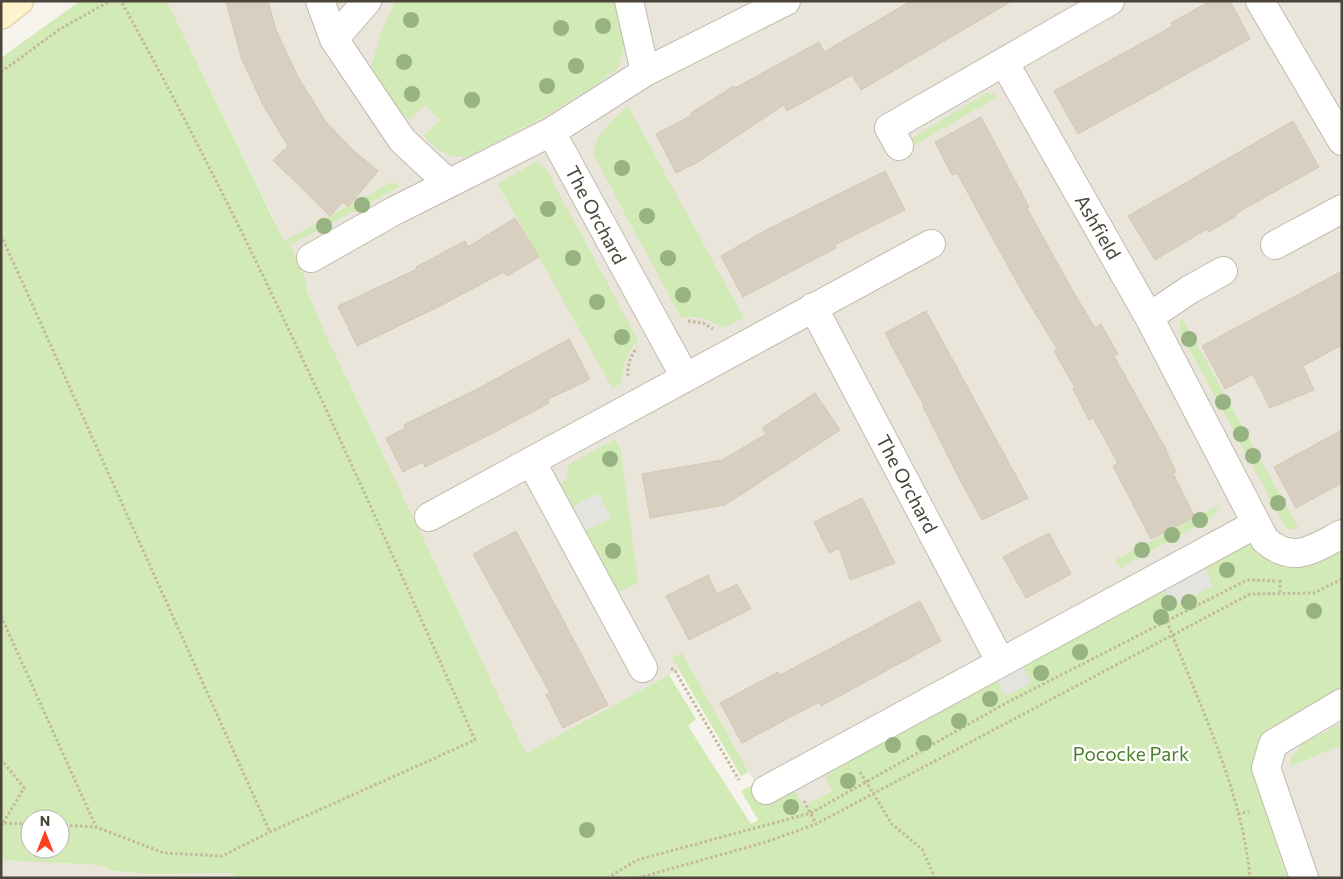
<svg xmlns="http://www.w3.org/2000/svg" width="1343" height="879" font-family="Commissioner,sans-serif">
  <rect width="100%" height="100%" fill="#f6f3ec"/>
  <path fill="#eae5da" d="M 167,1 L 1342,1 L 1342,549 L 1318,562 L 1294,568 L 1262,557 L 1248,540 L 825,775 L 832,791 L 803,806 L 768,805 L 682,653 L 673,658 L 678,670 L 526,753 L 328,339 L 273,217 Z
    M 1342,689 L 1342,878 L 1287,878 L 1254,770 L 1257,745 L 1272,728 Z
    M 1,860 L 98,865 L 114,871 L 151,874 L 233,873 L 237,878 L 1,878 Z"/>
  <path fill="#d2eab5" fill-rule="evenodd" d="M 80,1 L 167,1 L 284,241 L 392,182 L 401,186 L 290,245 L 308,285 L 305,287 L 328,339 L 526,753 L 669,675 L 696,719 L 688,726 L 751,824 L 758,820 L 741,791 L 755,784 L 768,804 L 795,791 L 803,806 L 832,791 L 824,775 L 996,677 L 1030,683 L 1021,664 L 1163,586 L 1213,586 L 1203,565 L 1248,540 C 1280,578 1302,570 1342,549 L 1342,689 L 1272,728 L 1257,745 L 1254,770 L 1287,878 L 237,878 L 233,873 L 151,874 L 114,871 L 98,865 L 1,860 L 1,58 ZM 30,819 L 60,819 L 60,849 L 30,849 Z
    M 395,1 L 618,1 L 624,32 L 623,53 L 618,68 L 590,89 L 546,116 L 467,157 L 451,156 L 436,148 L 424,136 L 440,120 L 425,105 L 409,120 L 386,97 L 369,73 L 382,30 Z
    M 986,93 L 994,94 L 997,97 L 913,146 L 909,140 Z
    M 628,106 L 744,318 L 722,328 C 709,318 697,315 681,318 L 593,154 C 595,133 614,120 628,106 Z
    M 535,162 L 546,169 L 638,340 C 626,354 622,365 622,383 L 612,388 L 498,184 Z
    M 1183,319 L 1299,529 L 1289,529 L 1285,526 L 1180,332 L 1180,321 Z
    M 615,439 L 621,451 L 638,583 L 618,592 L 585,531 L 611,518 L 598,493 L 573,507 L 560,483 L 567,479 L 567,469 L 571,463 Z
    M 1220,505 L 1213,517 L 1120,568 L 1115,560 Z
    M 682,653 L 749,772 L 741,776 L 672,658 Z
    M 1342,723 L 1342,745 L 1291,766 L 1291,758 L 1302,744 Z"/>
  <path fill="#e5e3e0" d="M 598,493 L 611,518 L 585,531 L 573,507 Z
    M 1203,565 L 1213,586 L 1174,606 L 1163,586 Z
    M 1021,664 L 1031,683 L 1005,696 L 996,677 Z"/>
  <path fill="#d8cfc1" stroke="#d3c7b4" d="M 226,1 L 268,1 L 276,30 L 298,77 L 326,122 L 354,151 L 378,171 L 348,207 L 343,202 L 330,216 L 273,160 L 288,146 L 262,103 L 241,57 Z
    M 911,1 L 1012,1 L 861,90 L 852,75 L 787,111 L 784,105 L 698,162 L 676,173 L 656,134 L 692,115 L 691,113 L 734,86 L 735,88 L 819,42 L 824,52 Z
    M 1210,1 L 1230,1 L 1250,39 L 1078,134 L 1054,91 L 1173,26 L 1171,23 Z
    M 981,117 L 1029,207 L 1027,208 L 1070,286 L 1095,328 L 1101,324 L 1118,354 L 1114,356 L 1164,446 L 1176,472 L 1173,473 L 1195,517 L 1151,539 L 1113,466 L 1118,463 L 1093,418 L 1089,420 L 1073,389 L 1075,388 L 1054,351 L 1057,349 L 1020,288 L 957,173 L 952,175 L 935,142 Z
    M 1293,121 L 1319,167 L 1235,214 L 1236,216 L 1209,232 L 1207,229 L 1155,260 L 1128,216 Z
    M 885,171 L 905,210 L 835,245 L 836,248 L 743,297 L 721,256 L 766,230 Z
    M 515,218 L 539,257 L 507,276 L 504,272 L 440,306 L 357,346 L 338,306 L 417,269 L 416,267 L 465,241 L 468,247 Z
    M 1342,271 L 1342,345 L 1303,366 L 1314,390 L 1270,408 L 1253,374 L 1225,389 L 1202,346 Z
    M 926,311 L 1028,498 L 982,520 L 958,476 L 923,407 L 924,406 L 885,333 Z
    M 569,339 L 590,379 L 547,400 L 549,403 L 495,432 L 425,467 L 423,462 L 403,472 L 386,438 L 405,428 L 404,425 L 479,388 Z
    M 815,393 L 840,430 L 725,505 L 650,518 L 642,474 L 722,460 L 766,434 L 762,428 Z
    M 1342,430 L 1342,483 L 1296,508 L 1274,467 Z
    M 862,498 L 895,563 L 850,580 L 839,548 L 829,553 L 814,522 Z
    M 516,531 L 608,705 L 563,728 L 546,695 L 550,693 L 473,554 Z
    M 1049,533 L 1071,574 L 1026,598 L 1003,557 Z
    M 708,575 L 717,594 L 737,584 L 751,609 L 689,640 L 666,596 Z
    M 920,601 L 941,641 L 821,706 L 819,702 L 742,743 L 720,703 L 778,672 L 780,675 Z"/>
  <g fill="none" stroke-linecap="round" stroke-linejoin="round">
    <g stroke="#c2bbae" stroke-width="30">
      <path id="street" d="M 320,1 L 334,39 L 402,140 L 448,183
        M 629,1 L 645,72
        M 1260,1 L 1342,141
        M 334,39 L 367,1
        M 1004,62 L 1149,317 L 1265,540 C 1294,565 1313,549 1342,534
        M 551,132 L 685,377
        M 899,146 L 889,128 L 1110,1
        M 1275,245 L 1342,209
        M 311,258 L 394,211 L 551,132 L 645,72 L 786,1
        M 813,307 L 1000,661
        M 1149,317 L 1189,290 L 1223,271
        M 531,461 L 643,668
        M 429,517 L 931,244
        M 766,790 L 1256,524
        M 1304,878 L 1266,768 L 1273,744 L 1342,703"/>
    </g>
    <g stroke="#d6c79b" stroke-width="30">
      <path id="secondary" d="M 1,15 L 19,1"/>
    </g>
    <path stroke="#c4b79f" stroke-width="3" stroke-dasharray="2.5 2.5" stroke-linecap="butt" d="M 1,72 L 60,29 L 110,1
      M 1,235 L 270,832
      M 688,321 L 703,323 L 713,329
      M 628,376 C 627,366 630,356 637,348
      M 1280,580 L 1280,594
      M 1,616 L 96,827
      M 1167,621 C 1198,703 1242,789 1250,878
      M 671,669 L 674,669 L 739,780
      M 1,759 L 24,788 L 3,823
      M 860,772 L 892,824 L 922,849 L 935,878
      M 804,801 L 816,824
      M 1238,814 L 1249,811
      M 60,825 L 96,827 L 164,853 L 222,856 L 270,832 L 475,740 C 364,491 254,240 121,1
      M 1,826 L 3,823 L 30,824
      M 607,878 L 637,860 L 811,813 L 1008,702 L 1247,580 L 1276,581
      M 638,878 L 766,842 L 816,824 L 1250,594 L 1314,593 L 1342,579"/>
    <use href="#street" stroke="#fff" stroke-width="28"/>
    <use href="#secondary" stroke="#fff3cd" stroke-width="28"/>
  </g>
  <g fill="#97b381">
    <circle cx="411" cy="20" r="8"/>
    <circle cx="603" cy="26" r="8"/>
    <circle cx="561" cy="28" r="8"/>
    <circle cx="404" cy="62" r="8"/>
    <circle cx="576" cy="66" r="8"/>
    <circle cx="547" cy="86" r="8"/>
    <circle cx="412" cy="94" r="8"/>
    <circle cx="472" cy="100" r="8"/>
    <circle cx="622" cy="168" r="8"/>
    <circle cx="362" cy="205" r="8"/>
    <circle cx="548" cy="209" r="8"/>
    <circle cx="647" cy="216" r="8"/>
    <circle cx="324" cy="226" r="8"/>
    <circle cx="573" cy="258" r="8"/>
    <circle cx="668" cy="258" r="8"/>
    <circle cx="683" cy="295" r="8"/>
    <circle cx="597" cy="302" r="8"/>
    <circle cx="622" cy="337" r="8"/>
    <circle cx="1189" cy="339" r="8"/>
    <circle cx="1223" cy="402" r="8"/>
    <circle cx="1241" cy="434" r="8"/>
    <circle cx="1253" cy="456" r="8"/>
    <circle cx="610" cy="459" r="8"/>
    <circle cx="1278" cy="503" r="8"/>
    <circle cx="1200" cy="520" r="8"/>
    <circle cx="1172" cy="535" r="8"/>
    <circle cx="1142" cy="550" r="8"/>
    <circle cx="613" cy="551" r="8"/>
    <circle cx="1227" cy="570" r="8"/>
    <circle cx="1189" cy="602" r="8"/>
    <circle cx="1169" cy="603" r="8"/>
    <circle cx="1314" cy="611" r="8"/>
    <circle cx="1161" cy="617" r="8"/>
    <circle cx="1080" cy="652" r="8"/>
    <circle cx="1041" cy="673" r="8"/>
    <circle cx="990" cy="699" r="8"/>
    <circle cx="959" cy="721" r="8"/>
    <circle cx="924" cy="743" r="8"/>
    <circle cx="893" cy="745" r="8"/>
    <circle cx="848" cy="781" r="8"/>
    <circle cx="791" cy="807" r="8"/>
    <circle cx="587" cy="830" r="8"/>
  </g>
  <g text-anchor="middle" stroke-width="5" stroke-linejoin="round" paint-order="stroke">
    <g font-size="19" fill="#4b4439" stroke="#fff">
      <text transform="translate(596 215) rotate(62)" y="7">The Orchard</text>
      <text transform="translate(1098 227) rotate(60)" y="7">Ashfield</text>
      <text transform="translate(907 484) rotate(62)" y="7">The Orchard</text>
    </g>
    <g font-size="19" fill="#4a7f2a" stroke="#fff">
      <text x="1131" y="761">Pococke Park</text>
    </g>
  </g>
  <rect width="1343" height="879" fill="none" stroke="#4b4439" stroke-width="5"/>
  <g transform="translate(45 834)"><circle r="24" fill="#ffffff" stroke="#b7b4b0"/>
  <path d="M0-4L9 19L0 12L-9 19Z" fill="#fc3f1d"/>
  <text y="-8" font-size="14" font-weight="bold" text-anchor="middle" fill="#4b4439">N</text>
  </g>
</svg>
